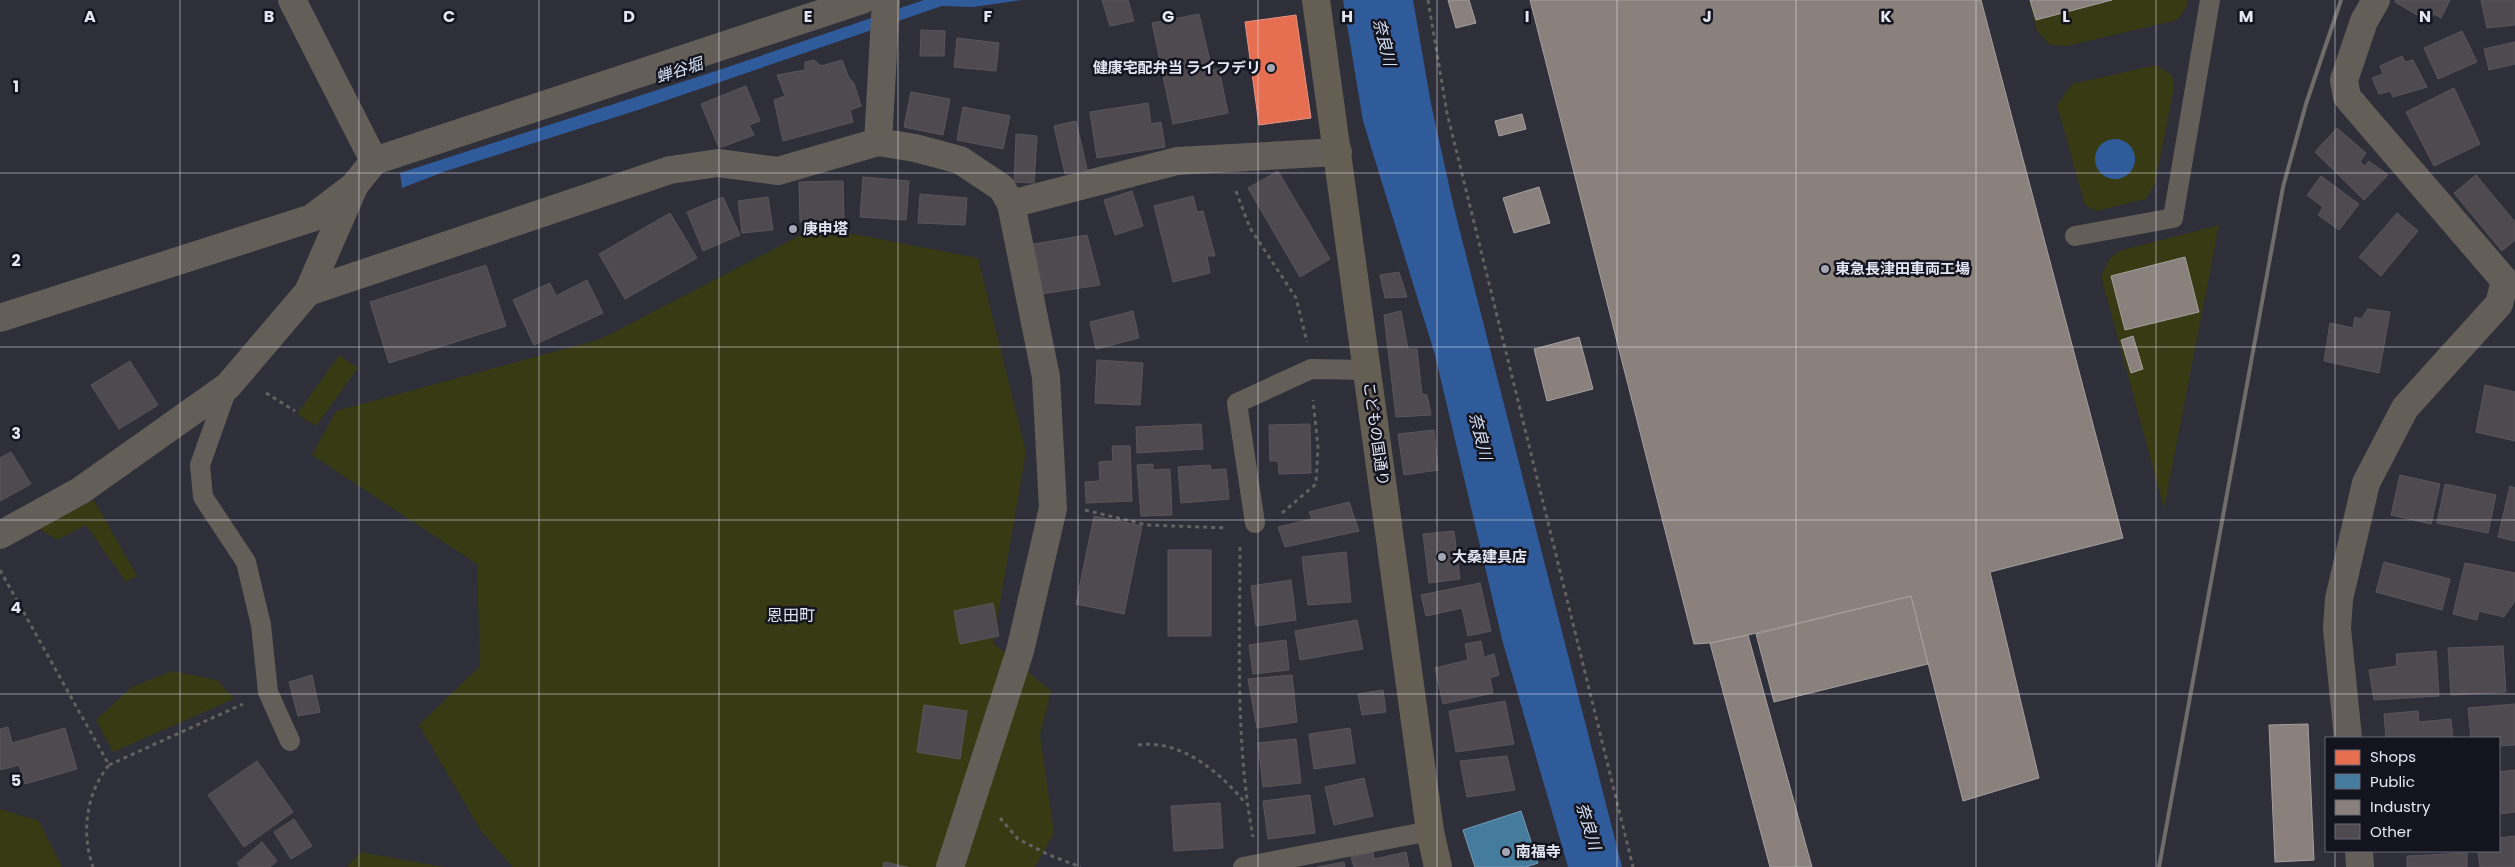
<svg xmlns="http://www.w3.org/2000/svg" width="2515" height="867" font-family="Poppins,'Noto Sans JP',sans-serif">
  <rect width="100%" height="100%" fill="#2f2f3a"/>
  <path fill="#373a12" d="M 2029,0 L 2188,0 L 2186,8 L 2177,20 L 2067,46 L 2050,45 L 2037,31 Z
    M 2156,65 L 2172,75 L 2174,87 L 2155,184 L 2146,199 L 2096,211 L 2085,205 L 2057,105 L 2072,84 Z
    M 2219,225 L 2164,509 L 2101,276 L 2110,258 L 2119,251 Z
    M 816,227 L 978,258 L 1026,452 L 993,643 L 1051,691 L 1040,735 L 1054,833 L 1035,867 L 513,867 L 481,831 L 419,725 L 480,666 L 477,564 L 312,455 L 336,411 L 601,339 Z
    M 339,355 L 358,368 L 316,426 L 297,414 Z
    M 94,500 L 137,576 L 126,582 L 86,525 L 57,540 L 39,528 Z
    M 172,671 L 217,680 L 234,699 L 113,752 L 96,720 L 132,687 Z
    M 0,809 L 39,821 L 62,867 L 0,867 Z
    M 360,852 L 444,867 L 347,867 Z"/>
  <path fill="#2f5b9a" d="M 924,0 L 1022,0 L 973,7 L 942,6 L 641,109 L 446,171 L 402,188 L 400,173 L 719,70 Z
    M 1343,0 L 1413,0 L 1431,104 L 1454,208 L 1622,867 L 1568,867 L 1503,643 L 1435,355 L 1363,121 Z
    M2095 159a20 20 0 1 1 40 0a20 20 0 1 1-40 0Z"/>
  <path fill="#e76f51" stroke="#e69382" d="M 1296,15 L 1311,118 L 1259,125 L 1245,22 Z"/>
  <path fill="#457b9d" stroke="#759bb7" d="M 1521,811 L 1538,863 L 1526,867 L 1475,867 L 1463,830 Z"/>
  <path fill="#8a817c" stroke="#a59fa0" d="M 1448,0 L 1469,0 L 1476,23 L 1456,28 Z
    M 1530,0 L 1981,0 L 2123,538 L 1990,572 L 2039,778 L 1963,801 L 1911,596 L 1748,635 L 1710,643 L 1694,644 Z
    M 2030,0 L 2112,0 L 2036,20 Z
    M 1522,114 L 1526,129 L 1499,136 L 1495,121 Z
    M 1539,187 L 1550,223 L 1514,233 L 1503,198 Z
    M 2185,257 L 2199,312 L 2125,330 L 2111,276 Z
    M 2133,336 L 2143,369 L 2131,373 L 2121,340 Z
    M 1579,337 L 1593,389 L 1547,401 L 1534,349 Z
    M 1911,596 L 1928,664 L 1774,702 L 1756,634 Z
    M 1748,635 L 1812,867 L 1770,867 L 1710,643 Z
    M 2308,724 L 2314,860 L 2275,862 L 2269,725 Z"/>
  <path fill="#4f4a4f" stroke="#5a555a" d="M 1102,0 L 1128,0 L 1134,21 L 1110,26 Z
    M 2396,0 L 2450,0 L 2441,18 L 2434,14 L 2429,22 L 2395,2 Z
    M 2481,0 L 2515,0 L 2515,25 L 2487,28 Z
    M 1199,14 L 1212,70 L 1219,69 L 1228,113 L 1173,124 L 1152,23 Z
    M 921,30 L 945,31 L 944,56 L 920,56 Z
    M 2462,31 L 2477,62 L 2438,79 L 2424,48 Z
    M 957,38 L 999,43 L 996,71 L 954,67 Z
    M 2515,42 L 2515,64 L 2489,70 L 2484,49 Z
    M 2402,56 L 2405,62 L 2413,60 L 2427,87 L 2393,97 L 2390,91 L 2379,94 L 2372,78 L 2383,74 L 2380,66 Z
    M 814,60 L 821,66 L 842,60 L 849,78 L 854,83 L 861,106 L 850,110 L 853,122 L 783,141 L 774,100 L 785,96 L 777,75 L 805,70 L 805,62 Z
    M 746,86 L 760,121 L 749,125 L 754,135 L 719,148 L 701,104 Z
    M 2454,88 L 2480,144 L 2434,166 L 2406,112 Z
    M 911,92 L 950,99 L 943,135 L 904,127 Z
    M 1148,103 L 1151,124 L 1161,122 L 1165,147 L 1097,158 L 1090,112 Z
    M 963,107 L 1010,116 L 1003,149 L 957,140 Z
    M 1076,121 L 1087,169 L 1065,174 L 1054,126 Z
    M 2337,128 L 2366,153 L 2360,162 L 2365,166 L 2369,161 L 2388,175 L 2364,200 L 2315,152 Z
    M 1016,134 L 1037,136 L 1034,183 L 1014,182 Z
    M 1278,171 L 1330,259 L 1300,277 L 1248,188 Z
    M 2476,175 L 2515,222 L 2515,240 L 2502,251 L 2454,193 Z
    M 2321,176 L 2359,204 L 2339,230 L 2318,215 L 2323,207 L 2307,195 Z
    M 863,177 L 909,181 L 906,220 L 860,217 Z
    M 843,181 L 844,221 L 800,222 L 799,182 Z
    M 1132,191 L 1143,226 L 1115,235 L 1104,200 Z
    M 920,194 L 967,198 L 965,225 L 918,223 Z
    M 1193,196 L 1197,212 L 1203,211 L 1215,256 L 1207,256 L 1210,273 L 1173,282 L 1154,206 Z
    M 723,197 L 740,235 L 703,251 L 687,212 Z
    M 768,197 L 773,230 L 742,233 L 738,201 Z
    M 670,213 L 697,258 L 625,299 L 599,254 Z
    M 2397,213 L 2418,231 L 2381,276 L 2359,257 Z
    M 1087,235 L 1100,285 L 1041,294 L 1028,245 Z
    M 486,265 L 506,326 L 389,363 L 370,302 Z
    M 1399,272 L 1407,297 L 1385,298 L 1380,275 Z
    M 587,280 L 603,313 L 534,345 L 513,300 L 550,283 L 556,296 Z
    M 2368,309 L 2390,312 L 2379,373 L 2324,361 L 2330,323 L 2353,328 L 2355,317 L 2361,319 Z
    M 1133,311 L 1139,338 L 1096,349 L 1090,322 Z
    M 1401,311 L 1408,349 L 1417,349 L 1422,394 L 1427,395 L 1431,415 L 1396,417 L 1384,315 Z
    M 1097,360 L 1143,363 L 1140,405 L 1095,403 Z
    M 130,361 L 158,405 L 119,429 L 91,385 Z
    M 2485,385 L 2515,392 L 2515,441 L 2476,432 Z
    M 1201,424 L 1203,449 L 1137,453 L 1136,427 Z
    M 1310,424 L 1311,473 L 1279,474 L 1278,461 L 1270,461 L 1269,425 Z
    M 1434,430 L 1438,470 L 1404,475 L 1398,434 Z
    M 1112,446 L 1130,446 L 1132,501 L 1086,503 L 1085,482 L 1100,481 L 1099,462 L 1113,461 Z
    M 11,452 L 31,484 L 0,501 L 0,458 Z
    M 1153,464 L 1153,470 L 1170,469 L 1172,515 L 1141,516 L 1137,465 Z
    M 1210,465 L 1211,470 L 1226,469 L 1229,499 L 1181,503 L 1178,467 Z
    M 2400,475 L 2440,484 L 2431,524 L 2391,515 Z
    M 2445,484 L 2496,495 L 2488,533 L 2437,523 Z
    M 2510,486 L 2515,488 L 2515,541 L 2498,537 Z
    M 1349,502 L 1359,531 L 1285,547 L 1278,527 L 1312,519 L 1309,512 Z
    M 1094,516 L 1142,526 L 1124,614 L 1076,604 Z
    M 1454,531 L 1460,579 L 1429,583 L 1423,534 Z
    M 1168,550 L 1211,550 L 1211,636 L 1168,636 Z
    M 1346,552 L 1351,602 L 1308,605 L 1302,557 Z
    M 2384,562 L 2450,579 L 2442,610 L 2376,592 Z
    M 2465,563 L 2515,573 L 2515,601 L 2504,617 L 2479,611 L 2477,620 L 2453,614 Z
    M 1291,580 L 1296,620 L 1256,626 L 1251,586 Z
    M 1480,583 L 1491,631 L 1468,636 L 1462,608 L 1426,616 L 1421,595 Z
    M 993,603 L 999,636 L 960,644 L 954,611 Z
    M 1357,620 L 1363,649 L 1300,660 L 1295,631 Z
    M 1286,640 L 1289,670 L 1253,674 L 1249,645 Z
    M 1481,641 L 1484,657 L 1494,654 L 1499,675 L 1490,678 L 1493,693 L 1443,704 L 1435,668 L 1468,660 L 1465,644 Z
    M 2503,646 L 2506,692 L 2451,695 L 2448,648 Z
    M 2436,651 L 2439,696 L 2374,700 L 2369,670 L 2397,666 L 2396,654 Z
    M 312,675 L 320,712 L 298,716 L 289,682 Z
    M 1292,675 L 1297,722 L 1257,728 L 1248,679 Z
    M 1383,690 L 1386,712 L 1362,715 L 1358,694 Z
    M 1505,701 L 1514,744 L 1456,752 L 1449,711 Z
    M 2515,704 L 2515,745 L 2499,746 L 2499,738 L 2471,738 L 2468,708 Z
    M 924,705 L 967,711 L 960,759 L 917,752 Z
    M 2418,711 L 2419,722 L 2451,719 L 2453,738 L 2386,738 L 2384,714 Z
    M 8,727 L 12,743 L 65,728 L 77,769 L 25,784 L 19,765 L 0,770 L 0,729 Z
    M 1350,728 L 1355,763 L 1314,769 L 1309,734 Z
    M 1296,739 L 1301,783 L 1263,787 L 1258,743 Z
    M 1507,756 L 1515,790 L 1467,797 L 1460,761 Z
    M 257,761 L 293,812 L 244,847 L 208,795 Z
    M 2515,770 L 2515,812 L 2499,814 L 2499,772 Z
    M 1364,778 L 1373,816 L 1334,825 L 1325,787 Z
    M 1310,795 L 1315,833 L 1268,839 L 1263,801 Z
    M 1220,803 L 1223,848 L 1174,851 L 1171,806 Z
    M 294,819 L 312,846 L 291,859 L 274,832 Z
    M 2515,836 L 2515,867 L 2480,867 L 2478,851 L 2499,851 L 2499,838 Z
    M 262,842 L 277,861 L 270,867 L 240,867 L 237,863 Z
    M 1373,852 L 1374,859 L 1406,852 L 1409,867 L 1354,867 L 1351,857 Z
    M 2467,853 L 2467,867 L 2407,867 L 2407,856 Z
    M 884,862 L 908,867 L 883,867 Z
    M 1344,862 L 1345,867 L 1317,867 Z"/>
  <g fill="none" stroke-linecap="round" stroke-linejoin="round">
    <path stroke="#646160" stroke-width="3" stroke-dasharray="4 4" stroke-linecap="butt" d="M 1428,0 L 1447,113 L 1633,867
      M 1236,191 L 1250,228 L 1296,298 L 1307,342
      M 266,393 L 295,411
      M 1085,510 L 1147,525 L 1227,528
      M 1282,513 L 1316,484 L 1318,447 L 1313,400
      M 1240,547 C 1240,643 1235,742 1253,837
      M 0,570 L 109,765 C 86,793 81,833 93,867
      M 1138,745 C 1181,739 1220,772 1246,804
      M 109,765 L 243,704
      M 1000,818 L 1018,839 L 1049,855 L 1081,867"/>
    <path stroke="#635e58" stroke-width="20" d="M 2075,236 L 2173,218 L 2210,0
      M 228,386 L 200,465 L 203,497 L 246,562 L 261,625 L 268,692 L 290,741
      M 1255,523 L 1237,403 L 1311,369 L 1367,370
      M 1243,867 L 1430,831"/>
    <path stroke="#635e58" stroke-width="28" d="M 292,0 L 374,161
      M 878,142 L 886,0
      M 308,292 L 670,170 L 718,163 L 778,171 L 878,142 L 915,148 L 960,160 L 1002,188 L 1011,204 L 1177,161 L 1338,152
      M 0,318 L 312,218 L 354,186 L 374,161 L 862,0
      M 0,535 L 80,491 L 228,386 L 308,292 L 354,187
      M 2348,738 L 2337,629 L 2339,599 L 2366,483 L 2405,408 L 2499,304 L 2505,281 L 2347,97 L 2344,80 L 2364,21 L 2376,0
      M 2359,851 L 2360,867
      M 950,867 L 1020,651 L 1053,508 L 1046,377 L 1011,204"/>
    <path stroke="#655e53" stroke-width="28" d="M 1316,0 L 1430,831 L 1438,867"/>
    <path stroke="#706c6a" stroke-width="4" d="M 2159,867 L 2283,187 L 2306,104 L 2341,0"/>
  </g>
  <path fill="none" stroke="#e5e6f4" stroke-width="1" stroke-opacity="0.55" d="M 180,0 L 180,867M 359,0 L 359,867M 539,0 L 539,867M 719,0 L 719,867M 898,0 L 898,867M 1078,0 L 1078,867M 1258,0 L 1258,867M 1437,0 L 1437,867M 1617,0 L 1617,867M 1796,0 L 1796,867M 1976,0 L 1976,867M 2156,0 L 2156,867M 2335,0 L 2335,738M 0,173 L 2515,173M 0,347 L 2515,347M 0,520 L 2515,520M 0,694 L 2515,694M 2335,851 L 2335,867"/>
  <g fill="#a5a6b3" stroke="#14141e" stroke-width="2">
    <circle cx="1271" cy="68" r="5"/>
    <circle cx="793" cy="229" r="5"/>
    <circle cx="1825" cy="269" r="5"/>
    <circle cx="1442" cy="557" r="5"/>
    <circle cx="1506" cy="852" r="5"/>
  </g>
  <g text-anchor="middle" stroke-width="5" stroke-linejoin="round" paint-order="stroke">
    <g font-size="15" font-weight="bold" fill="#e5e6f4" stroke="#14141e" text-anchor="start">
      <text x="1261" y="73" text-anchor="end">健康宅配弁当 ライフデリ</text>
      <text x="803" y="234">庚申塔</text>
      <text x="1835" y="274">東急長津田車両工場</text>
      <text x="1452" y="562">大桑建具店</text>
      <text x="1516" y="857">南福寺</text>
    </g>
    <g font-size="15" fill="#e5e6f4" stroke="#14141e">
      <text transform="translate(1376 434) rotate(82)" y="5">こどもの国通り</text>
    </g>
    <g font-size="16" font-style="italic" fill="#d7e4f8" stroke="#14141e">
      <text transform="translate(1385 42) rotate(76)" y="6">奈良川</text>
      <text transform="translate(679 70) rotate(-18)" y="6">蝉谷堀</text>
      <text transform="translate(1481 436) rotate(76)" y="6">奈良川</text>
      <text transform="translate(1589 826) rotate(73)" y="6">奈良川</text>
    </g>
    <g font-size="16" fill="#e5e6f4" stroke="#14141e">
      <text x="791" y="621">恩田町</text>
    </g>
  </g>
  <g font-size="16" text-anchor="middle" font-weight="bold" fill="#e5e6f4" stroke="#14141e" stroke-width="5" stroke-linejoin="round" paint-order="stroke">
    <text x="90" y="22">A</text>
    <text x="269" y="22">B</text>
    <text x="449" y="22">C</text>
    <text x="629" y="22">D</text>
    <text x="808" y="22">E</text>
    <text x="988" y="22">F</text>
    <text x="1168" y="22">G</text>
    <text x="1347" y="22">H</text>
    <text x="1527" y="22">I</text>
    <text x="1707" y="22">J</text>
    <text x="1886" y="22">K</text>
    <text x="2066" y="22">L</text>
    <text x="2246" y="22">M</text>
    <text x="2425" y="22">N</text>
    <text x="16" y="92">1</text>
    <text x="16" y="266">2</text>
    <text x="16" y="439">3</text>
    <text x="16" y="613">4</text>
    <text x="16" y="786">5</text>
  </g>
  <rect x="2325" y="737" width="175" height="115" fill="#14141e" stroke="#686874"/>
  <rect x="2335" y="750" width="25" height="15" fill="#e76f51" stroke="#686874"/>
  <text x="2370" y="762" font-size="15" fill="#e5e6f4">Shops</text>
  <rect x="2335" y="774" width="25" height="15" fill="#457b9d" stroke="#686874"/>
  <text x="2370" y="787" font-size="15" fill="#e5e6f4">Public</text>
  <rect x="2335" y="800" width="25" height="15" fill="#8a817c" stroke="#686874"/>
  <text x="2370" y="812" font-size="15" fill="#e5e6f4">Industry</text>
  <rect x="2335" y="824" width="25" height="15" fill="#4f4a4f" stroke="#686874"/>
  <text x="2370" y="837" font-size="15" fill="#e5e6f4">Other</text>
</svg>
